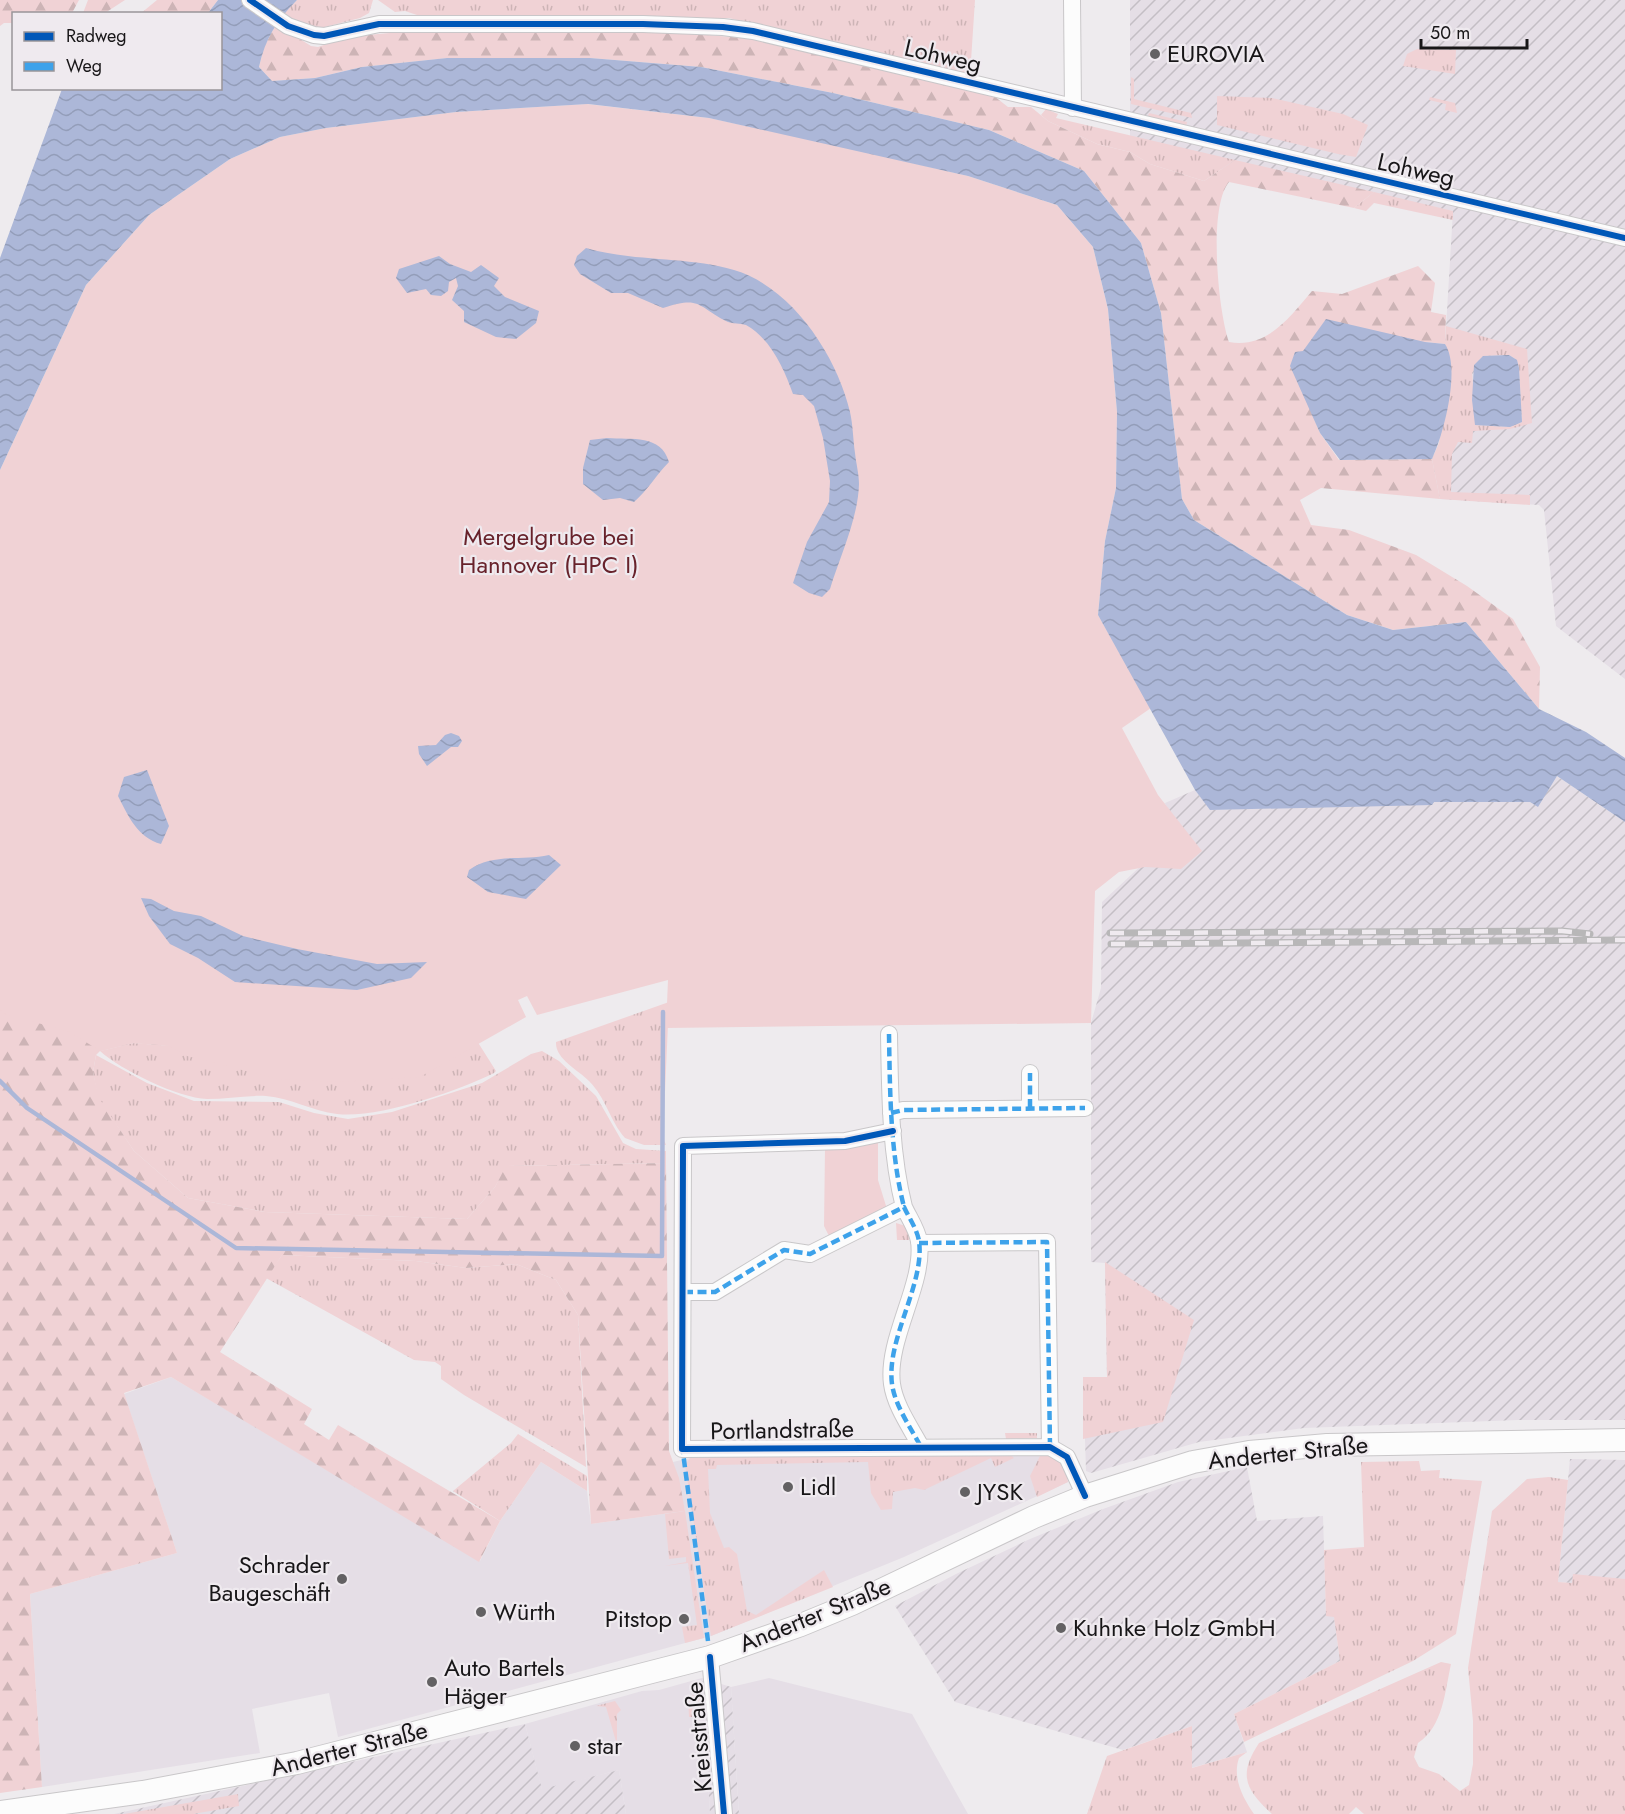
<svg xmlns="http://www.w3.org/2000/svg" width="1625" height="1814" font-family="Jost,sans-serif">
  <defs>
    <pattern id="industrial-furrows" width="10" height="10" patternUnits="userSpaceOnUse" patternTransform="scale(1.5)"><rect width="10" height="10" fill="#e5dee6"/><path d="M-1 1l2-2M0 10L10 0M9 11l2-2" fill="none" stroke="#c4bec5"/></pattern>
    <pattern id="grass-tufts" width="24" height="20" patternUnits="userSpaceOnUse" patternTransform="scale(1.5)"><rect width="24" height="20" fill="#f0d2d5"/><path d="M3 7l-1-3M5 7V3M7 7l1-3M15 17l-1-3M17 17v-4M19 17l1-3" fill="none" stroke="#cdb4b6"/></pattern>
    <pattern id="forest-firs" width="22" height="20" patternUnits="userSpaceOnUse" patternTransform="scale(1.5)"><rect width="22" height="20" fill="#f0d2d5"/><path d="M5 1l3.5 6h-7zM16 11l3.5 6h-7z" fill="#cdb4b6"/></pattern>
    <pattern id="water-waves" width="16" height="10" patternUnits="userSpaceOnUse" patternTransform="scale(1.5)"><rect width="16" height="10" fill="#acb7d8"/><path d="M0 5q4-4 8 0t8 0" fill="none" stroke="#939db9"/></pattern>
  </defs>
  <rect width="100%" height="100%" fill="#eeebee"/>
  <path fill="#e5dee6" d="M 171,1377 L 480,1561 L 500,1521 L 541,1462 L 587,1491 L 591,1524 L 685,1511 L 673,1462 L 690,1458 L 864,1453 L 1041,1454 L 1068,1482 L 904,1557 L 711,1636 L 338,1737 L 329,1693 L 252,1709 L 260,1753 L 42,1787 L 30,1594 L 177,1553 L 124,1394 Z
    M 702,1678 L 710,1814 L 626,1814 L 619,1770 L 542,1790 L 525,1724 L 642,1691 L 659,1690 Z
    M 769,1678 L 912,1714 L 968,1814 L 739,1814 L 731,1687 Z"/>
  <path fill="url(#industrial-furrows)" d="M 1130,0 L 1625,0 L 1625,679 L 1556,626 L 1544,510 L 1539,505 L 1440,499 L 1432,459 L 1439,443 L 1448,349 L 1445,344 L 1453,211 L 1130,152 Z
    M 1557,776 L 1625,822 L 1625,1420 L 1518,1420 L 1304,1428 L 1199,1442 L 1091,1473 L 1086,1471 L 1083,1377 L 1107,1377 L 1105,1263 L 1091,1262 L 1091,1023 L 1101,988 L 1102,902 L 1175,834 L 1165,803 L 1195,790 L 1211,810 L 1434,802 L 1530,802 L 1537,806 Z
    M 1570,1459 L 1625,1460 L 1625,1587 L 1558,1582 Z
    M 1247,1467 L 1257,1521 L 1323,1516 L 1326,1616 L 1334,1616 L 1340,1661 L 1234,1714 L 1247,1752 L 1191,1768 L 1192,1726 L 1123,1750 L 955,1702 L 895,1606 L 956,1574 L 1030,1539 L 1103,1509 L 1178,1482 Z
    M 702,1678 L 731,1687 L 739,1814 L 710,1814 Z
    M 525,1724 L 542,1789 L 619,1770 L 626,1814 L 114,1814 Z"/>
  <path fill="url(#grass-tufts)" fill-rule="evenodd" d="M 297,0 L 373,0 L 369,13 L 360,18 L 313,30 L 283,14 Z
    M 378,0 L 975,0 L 970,76 L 729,18 L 429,19 L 405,11 L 395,12 Z
    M 1417,49 L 1456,50 L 1455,74 L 1403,66 L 1407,54 Z
    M 1131,77 L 1134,79 L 1134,99 L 1191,113 L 1192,118 L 1131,104 Z
    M 1217,96 L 1272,98 L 1343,114 L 1368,125 L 1356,157 L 1338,154 L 1217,125 Z
    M 1430,97 L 1455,103 L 1457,113 L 1445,110 L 1446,104 L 1429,100 Z
    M 1046,109 L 1058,114 L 1056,118 L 1235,160 L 1204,181 L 1150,164 L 1130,152 L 1097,144 L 1048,121 L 1041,115 Z
    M 1149,113 L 1187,122 L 1186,127 L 1147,118 Z
    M 1374,192 L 1453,211 L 1453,220 L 1374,203 L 1366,211 L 1354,208 Z
    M 1446,326 L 1527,349 L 1532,423 L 1510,429 L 1473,431 L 1472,443 L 1458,442 L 1452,454 L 1451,492 L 1530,495 L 1530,505 L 1440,499 L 1432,459 L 1439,443 L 1451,378 L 1450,358 L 1445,344 ZM 1509,355 L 1517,360 L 1519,368 L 1522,422 L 1510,427 L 1476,425 L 1472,373 L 1483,356 Z
    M 669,1002 L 663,1137 L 666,1145 L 644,1145 L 625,1138 C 610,1121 606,1098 589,1081 C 578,1070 555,1059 556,1042 Z
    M 467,1025 L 496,1071 L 494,1073 C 458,1091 377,1119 337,1114 C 312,1111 291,1098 266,1096 C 246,1095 226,1099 207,1099 C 178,1098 121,1070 100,1051 L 134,1043 L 170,1046 Z
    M 542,1051 L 559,1061 L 596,1096 L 623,1143 L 636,1149 L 666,1151 L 666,1163 L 507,1166 L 495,1187 L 467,1219 L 265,1212 L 188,1198 L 134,1151 L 98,1098 L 93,1072 L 96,1055 L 147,1083 L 194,1101 L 279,1102 L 314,1113 L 348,1119 L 392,1112 L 482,1083 L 531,1054 Z
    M 896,1223 L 909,1227 L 909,1240 L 897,1240 Z
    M 282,1255 L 416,1261 L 466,1268 L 516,1264 L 556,1280 L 578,1315 L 586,1467 L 464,1395 L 441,1379 L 441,1366 L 435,1362 L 414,1360 L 266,1278 Z
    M 1105,1262 L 1194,1320 L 1163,1422 L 1083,1439 L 1083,1377 L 1107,1377 Z
    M 1005,1433 L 1037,1433 L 1037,1438 L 1006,1439 Z
    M 518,1434 L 587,1476 L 587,1491 L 541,1462 L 500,1521 L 453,1491 L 511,1443 Z
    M 1005,1450 L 1014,1458 L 995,1467 L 991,1458 L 924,1490 L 915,1488 L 893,1492 L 892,1509 L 881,1510 L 871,1493 L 868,1462 L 717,1465 L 716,1469 L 708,1469 L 710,1513 L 724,1548 L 729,1547 L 737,1554 L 747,1611 L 756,1615 L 824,1570 L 833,1587 L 711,1636 L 685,1465 L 690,1458 Z
    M 1041,1454 C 1057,1455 1067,1467 1068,1482 L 1037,1497 L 1030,1476 Z
    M 1419,1461 L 1421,1471 L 1440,1470 L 1439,1478 L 1482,1481 L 1456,1634 L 1413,1661 L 1244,1742 L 1234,1714 L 1340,1661 L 1334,1617 L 1326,1616 L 1324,1550 L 1364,1547 L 1361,1462 Z
    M 1549,1477 L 1568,1480 L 1558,1582 L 1572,1583 L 1573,1574 L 1625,1579 L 1625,1814 L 1364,1814 L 1356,1807 L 1349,1814 L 1272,1814 C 1245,1789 1238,1775 1259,1743 L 1441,1662 L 1451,1664 C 1445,1691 1443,1727 1418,1743 L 1414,1757 L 1419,1767 L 1439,1774 L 1460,1791 L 1469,1785 L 1473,1764 L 1473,1721 L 1468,1668 L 1492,1511 L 1527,1479 Z
    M 685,1511 L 704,1638 L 685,1643 L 682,1627 L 697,1625 L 688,1563 L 664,1566 L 686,1562 L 686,1557 L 669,1559 L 665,1514 Z
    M 688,1695 L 700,1696 L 701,1717 L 689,1717 Z
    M 615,1701 L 621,1710 L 617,1714 L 617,1745 L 606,1707 L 596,1706 Z
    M 1192,1726 L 1192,1768 L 1247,1752 L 1239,1758 C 1232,1778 1243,1798 1254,1814 L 1087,1814 L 1107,1756 Z
    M 238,1794 L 239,1806 L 193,1814 L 124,1814 Z"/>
  <path fill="url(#forest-firs)" d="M 0,0 L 79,0 L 72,13 L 14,14 L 13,23 L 4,23 L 0,26 Z
    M 88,0 L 125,0 L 105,13 L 83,13 Z
    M 157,0 L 218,0 L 208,13 L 140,14 Z
    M 276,24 L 311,46 L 318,47 L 346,37 L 422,30 L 660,31 L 766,40 L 994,96 L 1008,107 L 1031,107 L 1048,121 L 1097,144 L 1130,152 L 1150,164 L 1204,181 L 1235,160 L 1374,192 L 1354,208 L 1229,182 C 1208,207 1218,311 1229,342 C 1267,349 1290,317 1312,291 L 1342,294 L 1418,266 L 1435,283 L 1431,312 L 1446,315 L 1445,344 L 1425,342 L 1309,406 L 1320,433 L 1339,460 L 1432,459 L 1440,499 L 1321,488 L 1300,500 L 1311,525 L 1349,530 L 1416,555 L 1467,586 L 1513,619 L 1540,667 L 1539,709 L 1466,622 L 1393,630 L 1347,615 L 1194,520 L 1182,499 L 1161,313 L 1141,243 L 1084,171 L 989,130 L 833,93 L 701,67 L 590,58 L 448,58 L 362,67 L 315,78 L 272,81 L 259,67 L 264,47 Z
    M 0,758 L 170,1046 L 134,1043 L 100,1051 L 96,1055 L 93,1072 L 99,1098 L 134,1151 L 188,1198 L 265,1212 L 467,1219 L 495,1187 L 506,1166 L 666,1163 L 669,1451 L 679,1478 L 685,1511 L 591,1524 L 578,1315 L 556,1280 L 516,1264 L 466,1268 L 416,1261 L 282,1255 L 220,1352 L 312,1409 L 304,1424 L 329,1440 L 338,1425 L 500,1521 L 479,1562 L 171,1377 L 124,1393 L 177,1553 L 30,1594 L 42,1787 L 0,1793 Z"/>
  <path fill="#f0d2d5" d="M 587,104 L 709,118 L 827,143 L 968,176 L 1057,205 L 1093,247 L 1108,309 L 1117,412 L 1116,488 L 1105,541 L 1098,615 L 1151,708 L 1122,728 L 1158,795 L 1202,851 L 1181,869 L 1145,867 L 1119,872 L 1095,891 L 1091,1023 L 666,1028 L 668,980 L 537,1015 L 527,996 L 518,1000 L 526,1017 L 420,1077 L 339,1082 L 278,1079 L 187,1056 L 170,1046 L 134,1043 L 100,1051 L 70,1032 L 2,1013 L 0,1008 L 0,470 L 86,285 L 149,215 L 230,159 L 280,137 L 326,128 L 456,112 Z
    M 878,1141 L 878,1180 L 887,1209 L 830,1238 L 824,1226 L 825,1149 Z"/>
  <path fill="url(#water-waves)" d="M 218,0 L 297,0 C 277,20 265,39 259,67 L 272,81 L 315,78 L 362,67 L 447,58 L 590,58 L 701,67 L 833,93 L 989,130 L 1084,171 L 1141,243 L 1161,313 L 1182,499 L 1194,520 L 1347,615 L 1393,630 L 1466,622 L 1539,709 L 1586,732 L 1625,758 L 1625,822 L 1557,776 L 1538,807 L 1530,802 L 1434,802 L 1432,805 L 1210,810 L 1195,790 L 1098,615 L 1105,541 L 1116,488 L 1117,412 L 1108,309 L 1093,247 L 1057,205 L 968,176 L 709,118 L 588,104 L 456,112 L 326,128 L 280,137 L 230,159 L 149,215 L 86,285 L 0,470 L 0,258 L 62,89 L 220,88 L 220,14 L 208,13 Z
    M 586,248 C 633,262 686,256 734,270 C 792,287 837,356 850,412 C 853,425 853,439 855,453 C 856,463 859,474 859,484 C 858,519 840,556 830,589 L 822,597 L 809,593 L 793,583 L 807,542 L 829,502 L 830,481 L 823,438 L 814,406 L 803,395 L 793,394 C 784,369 771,339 746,325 C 740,323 733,324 728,322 C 697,307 702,295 663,308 L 628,293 L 611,293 L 580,274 L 574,265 L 577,256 Z
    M 439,256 L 450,264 L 471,272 L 481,265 L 499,278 L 494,286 L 505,297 L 539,311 L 536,323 L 516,339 L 496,337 L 464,322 L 464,311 L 452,300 L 458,286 L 456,278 L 449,282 L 448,291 L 441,296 L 431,295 L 426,289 L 407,293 L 396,278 L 399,269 Z
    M 1326,319 L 1425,342 L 1445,344 C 1461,368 1444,434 1432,459 L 1340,460 L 1320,433 L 1290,366 L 1295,352 L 1303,351 Z
    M 1509,355 L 1517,360 L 1519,368 L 1522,422 L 1510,427 L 1475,425 L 1472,400 L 1474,365 L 1483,356 Z
    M 607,438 C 632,440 661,434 669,462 C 656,475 648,490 634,502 L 620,498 L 603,500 L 583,484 L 583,468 L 590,440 Z
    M 451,733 L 459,736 L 462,741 L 458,747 L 451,747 L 427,766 L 419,754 L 418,746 L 436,745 L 445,735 Z
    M 147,770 L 169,826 L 161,844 C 138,838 128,816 118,796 L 124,777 Z
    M 549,855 L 561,865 L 526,899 L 488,892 L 467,877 L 469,870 C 492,853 522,861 549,855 Z
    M 141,898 L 151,899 L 174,911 L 201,916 L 243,936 L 297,949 L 377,964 L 427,962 L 411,978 L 357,990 L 235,982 L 198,958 L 170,944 L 149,916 Z"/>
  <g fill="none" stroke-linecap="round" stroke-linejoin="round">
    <path stroke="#acb7d8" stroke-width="4.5" d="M 0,1081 L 27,1108 L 236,1248 L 662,1256 L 663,1012"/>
    <g stroke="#c9c7c9" stroke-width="18">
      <path id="minor" d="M 250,0 L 288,26 L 314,35 L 324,36 L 379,24 L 643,24 L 723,27 L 753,31 L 1625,238
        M 1072,0 L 1073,108
        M 889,1034 C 890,1091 890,1152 904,1207
        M 1030,1108 L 1030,1073
        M 891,1113 L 903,1110 L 1085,1108
        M 893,1131 L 845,1141 L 683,1146 L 682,1449 L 1050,1447 L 1067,1457 L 1085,1496
        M 919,1243 L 1047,1242 L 1050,1447
        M 684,1292 L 715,1292 L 784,1250 L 810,1254 L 904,1207 C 909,1218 917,1229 919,1241 C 925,1284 886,1339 892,1384 C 895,1406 911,1428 921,1447
        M 710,1657 L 724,1814"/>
    </g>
    <g stroke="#c9c7c9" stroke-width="24">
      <path id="secondary" d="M 0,1812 L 143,1792 L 297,1763 L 710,1657 L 801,1625 L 852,1604 L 1034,1517 L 1085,1496 L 1193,1462 L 1249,1452 L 1327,1445 L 1625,1440"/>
    </g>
    <use href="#minor" stroke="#fcfcfc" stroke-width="16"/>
    <use href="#secondary" stroke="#fcfcfc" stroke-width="22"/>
    <g stroke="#b8b7b8" stroke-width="7">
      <path id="rail" d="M 1110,933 L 1562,931 L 1590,934
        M 1111,944 L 1625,940"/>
    </g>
    <use href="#rail" stroke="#efeaef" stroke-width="4.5" stroke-dasharray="14" stroke-linecap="butt"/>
    <path stroke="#3da2ea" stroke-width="4.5" stroke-dasharray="9 4.5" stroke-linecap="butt" d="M 889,1034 C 890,1091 890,1152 904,1207
      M 1030,1108 L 1030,1073
      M 891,1113 L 903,1110 L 1085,1108
      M 919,1243 L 1047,1242 L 1050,1447
      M 684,1292 L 715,1292 L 784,1250 L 810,1254 L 904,1207 C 909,1218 917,1229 919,1241 C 925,1284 886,1339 892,1384 C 895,1406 911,1428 921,1447
      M 682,1445 L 708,1641"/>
    <g stroke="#efeaef" stroke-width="10">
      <path id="cycleway" d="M 250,0 L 288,26 L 314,35 L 324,36 L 379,24 L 643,24 L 723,27 L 753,31 L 1625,238
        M 893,1131 L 845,1141 L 683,1146 L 682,1449 L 1050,1447 L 1067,1457 L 1085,1496
        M 710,1657 L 724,1814"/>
    </g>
    <use href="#cycleway" stroke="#0057b8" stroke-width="6"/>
  </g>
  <g fill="#636163" stroke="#efeaef" stroke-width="2">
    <circle cx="1155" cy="54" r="6"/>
    <circle cx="788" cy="1487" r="6"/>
    <circle cx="965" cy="1492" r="6"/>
    <circle cx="342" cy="1579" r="6"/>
    <circle cx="481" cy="1612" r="6"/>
    <circle cx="684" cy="1619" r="6"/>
    <circle cx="1061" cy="1628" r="6"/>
    <circle cx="432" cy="1682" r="6"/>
    <circle cx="575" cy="1746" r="6"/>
  </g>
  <g text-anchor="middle" stroke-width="4.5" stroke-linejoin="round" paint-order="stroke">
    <g font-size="24" fill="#181618" stroke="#efeaef" text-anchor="start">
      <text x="1167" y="62">EUROVIA</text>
      <text x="800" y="1495">Lidl</text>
      <text x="977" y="1500">JYSK</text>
      <text x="330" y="1573" text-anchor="end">Schrader<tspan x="330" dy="28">Baugeschäft</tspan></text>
      <text x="493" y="1620">Würth</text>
      <text x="672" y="1627" text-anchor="end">Pitstop</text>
      <text x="1073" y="1636">Kuhnke Holz GmbH</text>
      <text x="444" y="1676">Auto Bartels<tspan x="444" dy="28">Häger</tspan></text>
      <text x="587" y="1754">star</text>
    </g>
    <g font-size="24" fill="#181618" stroke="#efeaef">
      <text transform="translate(943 56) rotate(13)" y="8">Lohweg</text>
      <text transform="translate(1416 170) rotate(13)" y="8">Lohweg</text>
      <text transform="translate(782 1430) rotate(-1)" y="8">Portlandstraße</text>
      <text transform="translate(1288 1453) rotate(-6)" y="8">Anderter Straße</text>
      <text transform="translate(815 1615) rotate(-22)" y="8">Anderter Straße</text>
      <text transform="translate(699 1737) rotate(-95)" y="8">Kreisstraße</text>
      <text transform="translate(349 1749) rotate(-14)" y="8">Anderter Straße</text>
    </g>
    <g font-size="24" fill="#68222b" stroke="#efeaef">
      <text x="549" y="545">Mergelgrube bei<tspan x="549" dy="28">Hannover (HPC I)</tspan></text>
    </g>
  </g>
  <rect x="12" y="12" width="210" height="78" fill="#efeaef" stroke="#999599" stroke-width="1.5"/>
  <rect x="24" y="32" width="30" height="9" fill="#0057b8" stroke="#999599" stroke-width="1.5"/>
  <text x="66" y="42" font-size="18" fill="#181618">Radweg</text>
  <rect x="24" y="62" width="30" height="9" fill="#3da2ea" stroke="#999599" stroke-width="1.5"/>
  <text x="66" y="72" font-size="18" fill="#181618">Weg</text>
  <path d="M1421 39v9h106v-9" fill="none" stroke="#181618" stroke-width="3"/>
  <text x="1430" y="39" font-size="18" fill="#181618" stroke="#efeaef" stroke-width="4.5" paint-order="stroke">50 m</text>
</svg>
